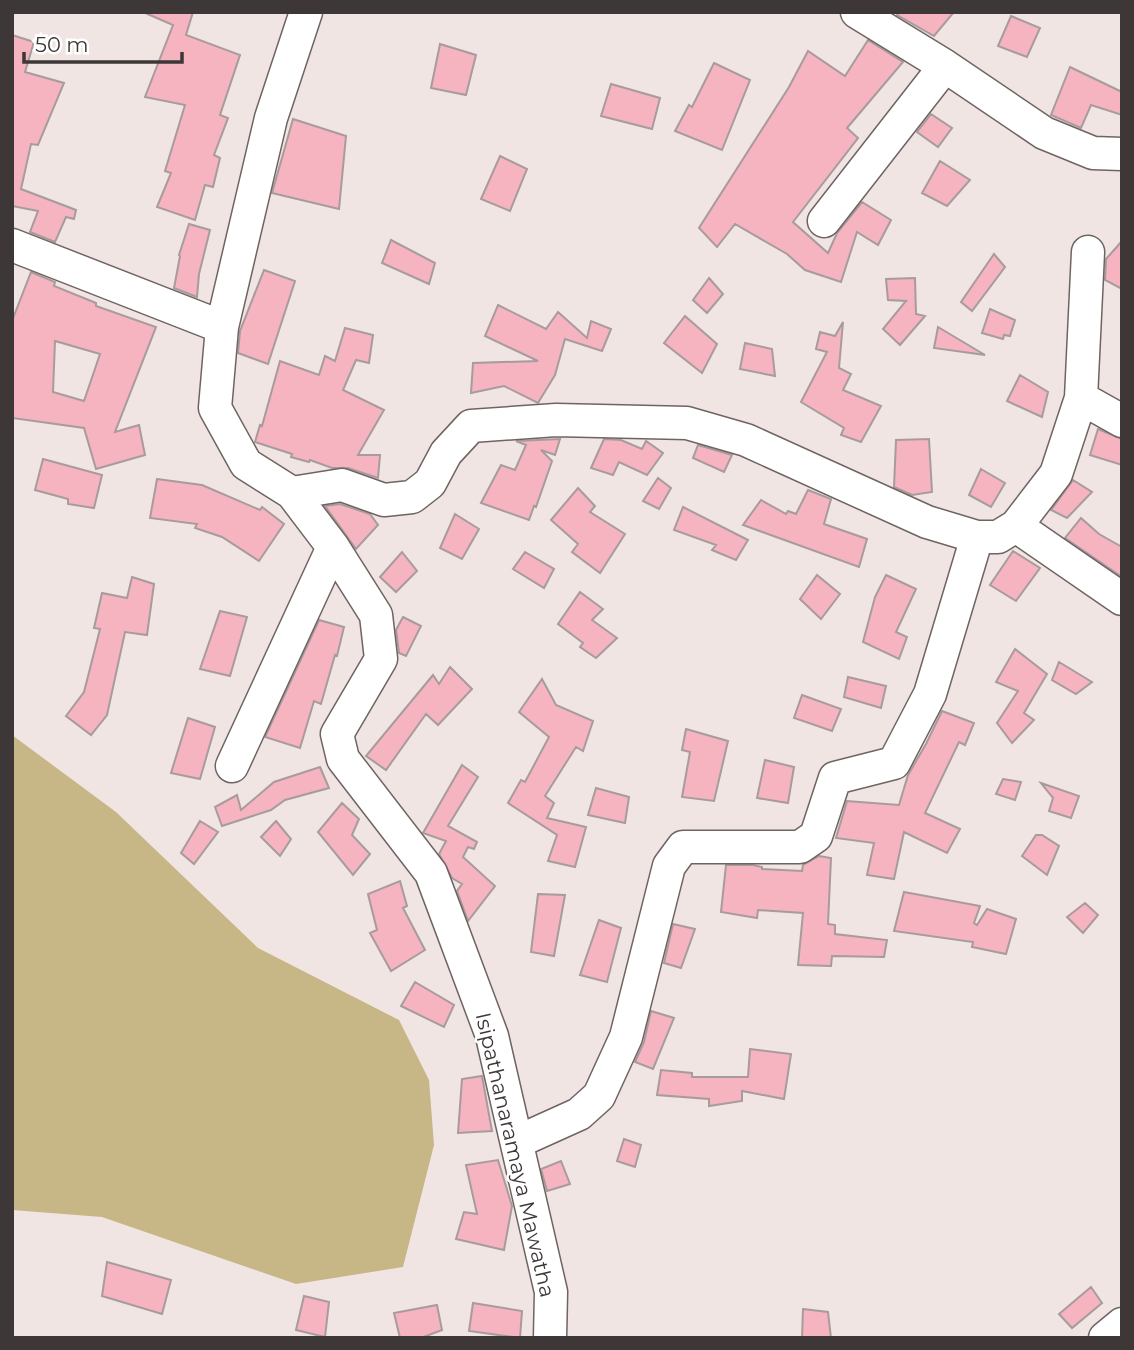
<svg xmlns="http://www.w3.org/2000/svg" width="1134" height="1350" font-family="Montserrat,sans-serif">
  <rect width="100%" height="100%" fill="#f0e5e2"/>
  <path fill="#c7b786" d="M 12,735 L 116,812 L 258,948 L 399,1020 L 429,1080 L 434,1145 L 403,1267 L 296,1284 L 102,1217 L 12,1210 Z"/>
  <path fill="#f6b3c0" stroke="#a79b9d" stroke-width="2" fill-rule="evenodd" d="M 143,12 L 193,12 L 186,35 L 240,55 L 220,115 L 228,118 L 214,155 L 220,158 L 213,187 L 205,185 L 195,220 L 157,207 L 171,173 L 165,171 L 185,105 L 145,97 L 173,25 Z
    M 899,12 L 954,12 L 934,36 L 897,15 Z
    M 1011,16 L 1040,28 L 1027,57 L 998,46 Z
    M 12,35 L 34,42 L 25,72 L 64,83 L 38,145 L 31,144 L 21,189 L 76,210 L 74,219 L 66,217 L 55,242 L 30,232 L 38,211 L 12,206 Z
    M 868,40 L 903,62 L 847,128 L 858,138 L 793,222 L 828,253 L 837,233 L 862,202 L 891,220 L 878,245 L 857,232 L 841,282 L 805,270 L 787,254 L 735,224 L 717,247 L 699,228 L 789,87 L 808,51 L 845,76 Z
    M 440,44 L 476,55 L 466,95 L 431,88 Z
    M 714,63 L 750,80 L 722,150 L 675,131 L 689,105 L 692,107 Z
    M 1070,67 L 1122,92 L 1122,115 L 1091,105 L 1081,128 L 1051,115 Z
    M 611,84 L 660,98 L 652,129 L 601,116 Z
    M 931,114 L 952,128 L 938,147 L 917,132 Z
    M 293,119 L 346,136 L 339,209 L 272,193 Z
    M 500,156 L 527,169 L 510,211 L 481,199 Z
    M 940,161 L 970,180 L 947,206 L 922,193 Z
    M 189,224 L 210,230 L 199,274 L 197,297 L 174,288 L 180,256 L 179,255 Z
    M 391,240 L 435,263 L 429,284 L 382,263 Z
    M 1122,241 L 1122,289 L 1105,280 L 1106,259 Z
    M 994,254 L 1005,267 L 972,311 L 961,302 Z
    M 264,270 L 295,281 L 268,364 L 238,353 L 240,331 Z
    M 31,272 L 55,282 L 54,286 L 96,303 L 96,306 L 156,327 L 115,432 L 139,425 L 145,455 L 96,469 L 84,428 L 12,418 L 12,321 ZM 55,341 L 100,354 L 84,401 L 53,392 Z
    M 709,278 L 723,294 L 707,313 L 693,300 Z
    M 915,278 L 916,314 L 925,316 L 900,345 L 883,329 L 906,301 L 888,300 L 886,279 Z
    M 498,305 L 546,329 L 558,312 L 587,338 L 591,321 L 611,329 L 602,351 L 565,339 L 555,375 L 538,403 L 504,386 L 471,393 L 473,363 L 538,361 L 485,336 Z
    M 990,309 L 1015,320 L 1010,336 L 1004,335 L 1003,339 L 982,333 Z
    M 685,316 L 717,344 L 702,373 L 664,343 Z
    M 843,322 L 839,368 L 851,374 L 843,390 L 881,406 L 861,442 L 841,435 L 844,428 L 801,402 L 827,352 L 816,349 L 820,332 L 835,336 Z
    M 938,327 L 985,355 L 934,348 Z
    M 345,328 L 373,335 L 369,363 L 356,360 L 343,390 L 384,410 L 358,455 L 380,455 L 378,478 L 348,468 L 332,468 L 310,460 L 309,462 L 291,457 L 292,454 L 255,442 L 260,425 L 262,426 L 280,361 L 319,375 L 325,356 L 335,361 Z
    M 745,343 L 772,349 L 775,376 L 740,369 Z
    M 1020,375 L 1048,392 L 1042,417 L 1007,401 Z
    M 1098,429 L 1122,439 L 1122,465 L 1090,455 Z
    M 560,439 L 555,455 L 541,450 L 552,461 L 536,507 L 534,506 L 529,520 L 481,503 L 501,465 L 515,470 L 526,445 L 516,441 Z
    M 604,439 L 621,440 L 642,449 L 646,441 L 663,453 L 647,475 L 619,462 L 613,475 L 591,468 Z
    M 929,439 L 932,492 L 912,495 L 894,487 L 896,440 Z
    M 698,445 L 732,455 L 724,472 L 693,458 Z
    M 43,459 L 102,475 L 94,508 L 68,504 L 68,499 L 35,490 Z
    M 981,469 L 1005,483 L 991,507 L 969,495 Z
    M 658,478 L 671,488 L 659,509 L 643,501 Z
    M 157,479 L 202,485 L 260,510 L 262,507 L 284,524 L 259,561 L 222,537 L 195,528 L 197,524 L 150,518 Z
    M 1073,480 L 1092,492 L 1067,518 L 1051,510 Z
    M 578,488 L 595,506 L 590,512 L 625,534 L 600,573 L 572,552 L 578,544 L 551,520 Z
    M 808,490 L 831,499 L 824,524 L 867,539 L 859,567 L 743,525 L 761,500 L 786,514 L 788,511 L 796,514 Z
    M 340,504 L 370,514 L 378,525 L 356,549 L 325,506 Z
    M 683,507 L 748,540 L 736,560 L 712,550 L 716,545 L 674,530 Z
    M 455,514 L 479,529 L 462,559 L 440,548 Z
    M 1081,518 L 1099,534 L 1122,547 L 1122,577 L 1065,538 Z
    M 1013,551 L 1040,568 L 1016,601 L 990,585 Z
    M 402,552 L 417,571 L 396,592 L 380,577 Z
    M 525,552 L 554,569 L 544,588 L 513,569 Z
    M 817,575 L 840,594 L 821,619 L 800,599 Z
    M 886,575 L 916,589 L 896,632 L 907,637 L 899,659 L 863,642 L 875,597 Z
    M 132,577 L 154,584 L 147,635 L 125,632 L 107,715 L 91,735 L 66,716 L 84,692 L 100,629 L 94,628 L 102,593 L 127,598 Z
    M 580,592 L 603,609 L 592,620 L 617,638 L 596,658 L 580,647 L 583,643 L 558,624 Z
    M 220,611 L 247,617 L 230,676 L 200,669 Z
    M 403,617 L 421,626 L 406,656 L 399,653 L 396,630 Z
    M 319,620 L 344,627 L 337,656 L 335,655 L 321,704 L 314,701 L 300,748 L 265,737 Z
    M 1015,649 L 1047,674 L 1024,713 L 1034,720 L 1012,743 L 997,723 L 1018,691 L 996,682 Z
    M 1059,662 L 1092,682 L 1076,694 L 1052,680 Z
    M 450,667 L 472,689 L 438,725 L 426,714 L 386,770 L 366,756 L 433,675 L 439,684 Z
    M 848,677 L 886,686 L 881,708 L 844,697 Z
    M 542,679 L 556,705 L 593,721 L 583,751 L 576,747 L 545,796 L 554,803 L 547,818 L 586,827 L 575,867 L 548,861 L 557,835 L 508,803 L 521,780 L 525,782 L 549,737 L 519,712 Z
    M 802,695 L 841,709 L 832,731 L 794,718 Z
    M 942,711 L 974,723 L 965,745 L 959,742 L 925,813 L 960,829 L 947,853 L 904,832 L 894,879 L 867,875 L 874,843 L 836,838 L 847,801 L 899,805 L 908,775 L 926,744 Z
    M 188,718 L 215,727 L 200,779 L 171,773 Z
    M 686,729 L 728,741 L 714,801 L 682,797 L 690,752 L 682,750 Z
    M 765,760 L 794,767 L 788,803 L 757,798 Z
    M 462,765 L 478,777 L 448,826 L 477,842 L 474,849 L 468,847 L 463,857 L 495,886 L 468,921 L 457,891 L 462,884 L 452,878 L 439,854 L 446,841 L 423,833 Z
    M 320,767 L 329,788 L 285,800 L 271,810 L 222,826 L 215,807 L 237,795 L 241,810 L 274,782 Z
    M 1003,779 L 1021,782 L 1015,800 L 996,794 Z
    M 1041,783 L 1079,796 L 1071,818 L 1049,811 L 1053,798 Z
    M 596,788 L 629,797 L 625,823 L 588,815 Z
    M 342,803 L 359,819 L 352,835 L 370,854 L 353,875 L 318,832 Z
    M 200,821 L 218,832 L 194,864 L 181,853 Z
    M 276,821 L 291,839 L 280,856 L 261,837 Z
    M 1036,835 L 1042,835 L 1059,846 L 1047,875 L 1022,856 Z
    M 819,856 L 831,858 L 828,924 L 835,925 L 835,934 L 887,940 L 884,957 L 832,956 L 831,966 L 798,965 L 803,913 L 758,910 L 757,918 L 721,912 L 726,865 L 753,865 L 762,867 L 762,869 L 802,871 L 803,865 Z
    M 400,881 L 407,906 L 403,908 L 425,950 L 391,971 L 370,933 L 377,930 L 368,894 Z
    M 904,892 L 980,906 L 974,923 L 977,925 L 987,909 L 1016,919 L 1006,954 L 972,947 L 973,942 L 894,931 Z
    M 538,894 L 565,895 L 554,956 L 531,952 Z
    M 1085,903 L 1098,915 L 1083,933 L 1067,917 Z
    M 599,920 L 621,928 L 607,982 L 580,975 Z
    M 673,924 L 695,929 L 681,968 L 664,963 Z
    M 415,982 L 454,1005 L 444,1027 L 401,1006 Z
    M 651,1011 L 674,1018 L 653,1069 L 635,1062 L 644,1042 Z
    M 750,1049 L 791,1054 L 784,1099 L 742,1091 L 742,1101 L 709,1106 L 709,1099 L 657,1095 L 661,1070 L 692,1073 L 692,1077 L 748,1077 Z
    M 482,1076 L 492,1131 L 458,1133 L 462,1079 Z
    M 624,1139 L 641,1145 L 635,1167 L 617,1161 Z
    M 498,1160 L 512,1206 L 504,1250 L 456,1239 L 464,1212 L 477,1214 L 466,1165 Z
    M 561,1161 L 570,1184 L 547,1191 L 541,1169 Z
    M 107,1262 L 171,1280 L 162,1314 L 102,1296 Z
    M 1091,1287 L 1102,1303 L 1072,1328 L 1059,1314 Z
    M 304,1296 L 329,1302 L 325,1337 L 296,1330 Z
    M 473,1303 L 522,1311 L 520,1338 L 469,1331 Z
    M 437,1305 L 442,1330 L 421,1338 L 400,1338 L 394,1313 Z
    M 803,1309 L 828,1312 L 831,1338 L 802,1338 Z"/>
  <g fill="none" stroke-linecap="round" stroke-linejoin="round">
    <g stroke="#6e6462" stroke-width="35">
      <path id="minor" d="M 306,12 L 271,118 L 222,327 L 215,408 L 246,464 L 292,493 L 333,547 L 376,615 L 381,659 L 337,734 L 343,759 L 431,873 L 492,1036 L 551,1292 L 550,1338
        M 857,12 L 945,66 L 1044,133 L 1093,153 L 1122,154
        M 824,221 L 945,66
        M 12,245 L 222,327
        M 1081,398 L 1122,421
        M 292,493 L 342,485 L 384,500 L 412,497 L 430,483 L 446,453 L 471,426 L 556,420 L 687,423 L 746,440 L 927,522 L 977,537 L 998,537 L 1016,526 L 1056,474 L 1081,398 L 1088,252
        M 1016,526 L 1122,599
        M 232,766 L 333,547
        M 517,1142 L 579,1114 L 599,1096 L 626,1037 L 669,866 L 683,847 L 800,847 L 816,836 L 835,778 L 894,763 L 930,694 L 977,537
        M 1105,1338 L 1122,1324"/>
    </g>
    <use href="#minor" stroke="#fff" stroke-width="32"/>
  </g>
  <g text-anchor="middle" stroke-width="5" stroke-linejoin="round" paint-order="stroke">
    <g font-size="21" fill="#3d3837" stroke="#fff">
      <text transform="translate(515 1155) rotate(77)" y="7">Isipathanaramaya Mawatha</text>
    </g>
  </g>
  <rect width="1134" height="1350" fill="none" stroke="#3d3837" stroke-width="28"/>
  <path d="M24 52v10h158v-10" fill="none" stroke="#3d3837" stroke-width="3.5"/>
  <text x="35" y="52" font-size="21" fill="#3d3837" stroke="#ffffff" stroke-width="5" paint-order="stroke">50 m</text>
</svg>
